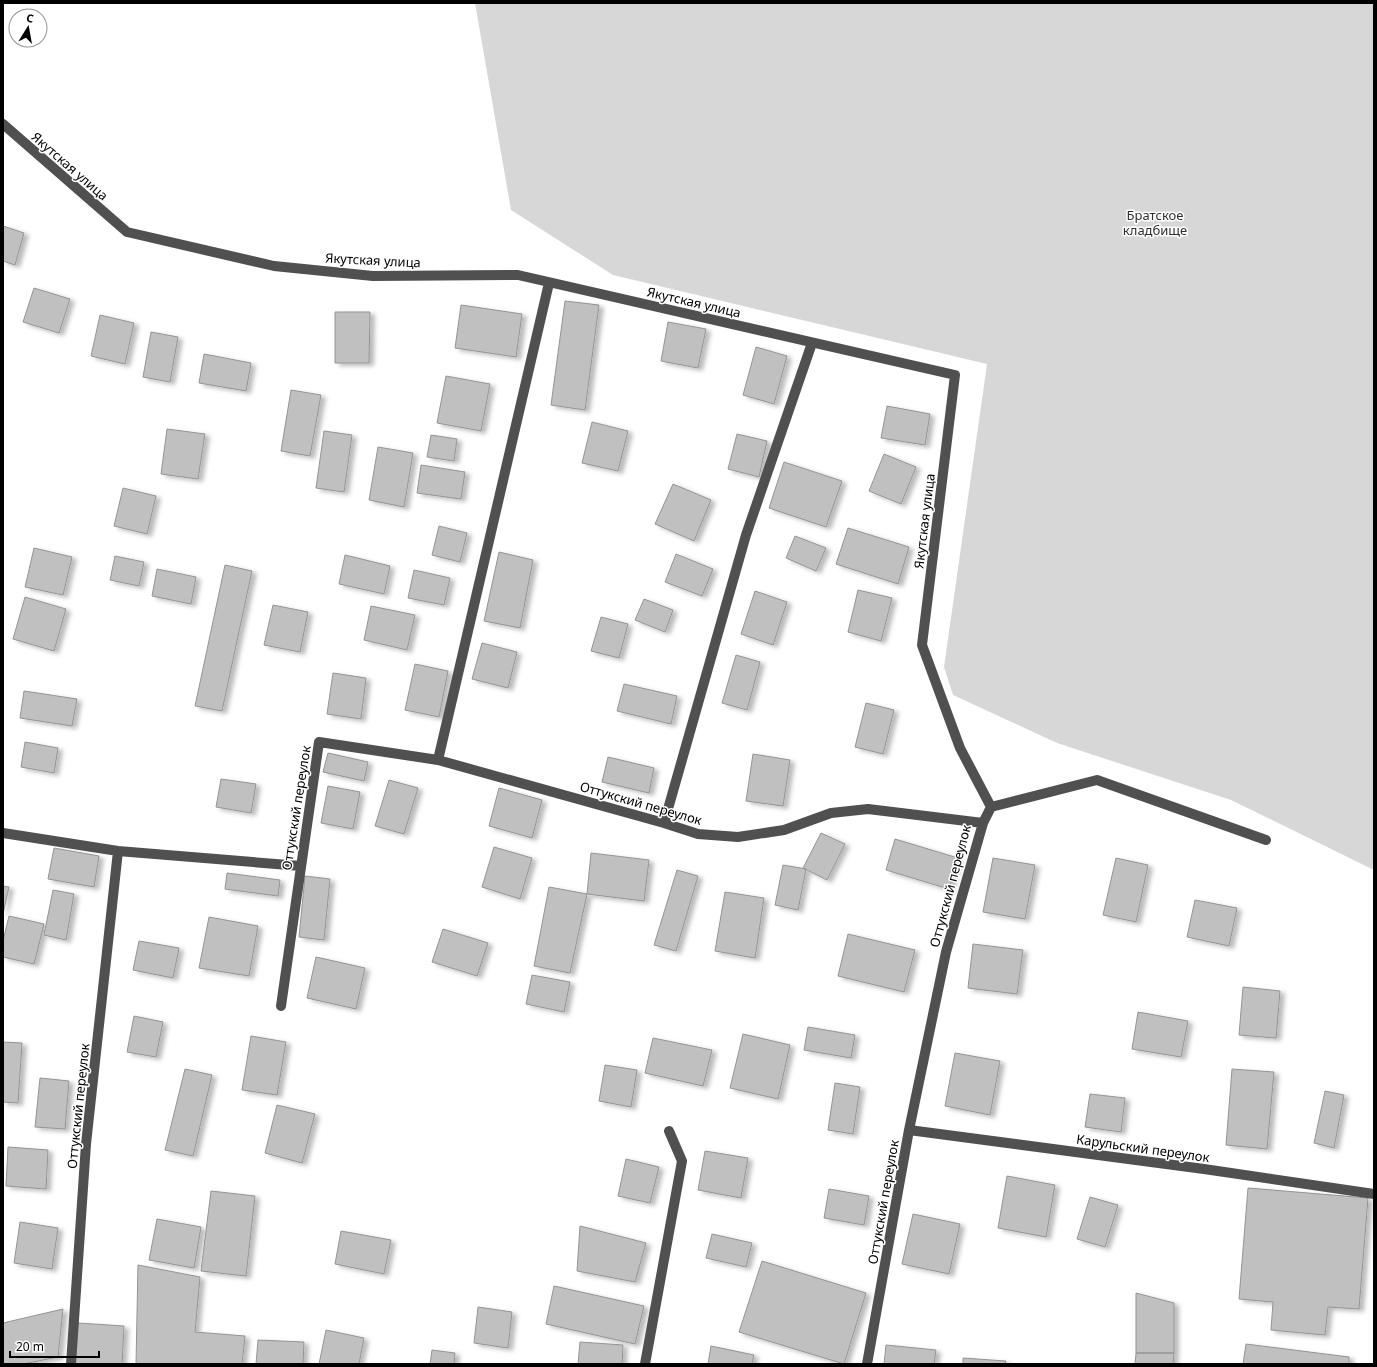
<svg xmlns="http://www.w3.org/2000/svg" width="1377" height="1367" font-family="'Noto Sans',sans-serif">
  <defs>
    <filter id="shadow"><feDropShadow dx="4.5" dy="2.5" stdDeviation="2" flood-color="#0004"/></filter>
  </defs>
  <rect width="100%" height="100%" fill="#fff"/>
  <path fill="#d7d7d7" d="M 475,3 L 1374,3 L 1374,870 L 1231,800 L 1057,743 L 953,695 L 944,667 L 987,364 L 613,275 L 511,210 Z"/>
  <path fill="#c0c0c0" stroke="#949494" filter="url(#shadow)" d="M 3,226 L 24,233 L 15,265 L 3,261 Z
    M 34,288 L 70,299 L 59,333 L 23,322 Z
    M 565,301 L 599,305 L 585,410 L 551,405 Z
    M 461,305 L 522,314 L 516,357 L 455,348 Z
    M 335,312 L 370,312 L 369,363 L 335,363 Z
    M 100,315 L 134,323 L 125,364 L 91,356 Z
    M 668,322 L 706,329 L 698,368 L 661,361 Z
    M 151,332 L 178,337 L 170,382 L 143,377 Z
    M 756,347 L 787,356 L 774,404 L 743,395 Z
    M 204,354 L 251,363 L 246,391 L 199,383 Z
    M 446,376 L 490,384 L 481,431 L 437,423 Z
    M 291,390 L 321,395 L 310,456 L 281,451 Z
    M 887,406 L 930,414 L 925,445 L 881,438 Z
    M 592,422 L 628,431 L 618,471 L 582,463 Z
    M 167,429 L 205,434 L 198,479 L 161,474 Z
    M 324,431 L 352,435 L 344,492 L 316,488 Z
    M 737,434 L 767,441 L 759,477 L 728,469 Z
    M 431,435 L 457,439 L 454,461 L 427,457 Z
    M 378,447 L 413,453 L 404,507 L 369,500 Z
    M 884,454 L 916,467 L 901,504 L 869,491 Z
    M 784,462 L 842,481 L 826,527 L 769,508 Z
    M 421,465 L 465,472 L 461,499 L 417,493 Z
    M 673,484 L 711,500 L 694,541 L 655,524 Z
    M 123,488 L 156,496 L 147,534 L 114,526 Z
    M 439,526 L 467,533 L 460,562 L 432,555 Z
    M 848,528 L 909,547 L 898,584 L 836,564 Z
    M 795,536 L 826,548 L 816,571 L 786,558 Z
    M 34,548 L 72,557 L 63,595 L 25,587 Z
    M 499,552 L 533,560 L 520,628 L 484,621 Z
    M 676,554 L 713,569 L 702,596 L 665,582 Z
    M 345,555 L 390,566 L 384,594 L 339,584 Z
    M 115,556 L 144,562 L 139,586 L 110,580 Z
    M 225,565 L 252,571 L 222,711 L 195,706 Z
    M 157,569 L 196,577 L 191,604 L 152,596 Z
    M 414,570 L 450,578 L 444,605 L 408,598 Z
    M 858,590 L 892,598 L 881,641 L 848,632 Z
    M 755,591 L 787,602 L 773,645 L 741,634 Z
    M 25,597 L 66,609 L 54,651 L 13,639 Z
    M 644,599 L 673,610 L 665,632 L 635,620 Z
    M 273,605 L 308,612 L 300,652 L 264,645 Z
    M 371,606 L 415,615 L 407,650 L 364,640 Z
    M 601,617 L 628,624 L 619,658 L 591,651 Z
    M 482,643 L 517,652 L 508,688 L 472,679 Z
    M 736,655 L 760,662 L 747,710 L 722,703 Z
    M 415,664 L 448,671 L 439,717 L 405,710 Z
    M 333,673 L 366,678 L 361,719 L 327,714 Z
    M 624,684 L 677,696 L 671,724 L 617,711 Z
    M 24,691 L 77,699 L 72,726 L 20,718 Z
    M 866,703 L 894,710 L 883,754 L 855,747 Z
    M 25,742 L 58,748 L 54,773 L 21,767 Z
    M 328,753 L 368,762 L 364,781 L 323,772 Z
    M 753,754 L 790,760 L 783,806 L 746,801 Z
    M 608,757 L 654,768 L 649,793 L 602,782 Z
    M 221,779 L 256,784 L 251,813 L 216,807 Z
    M 389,780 L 418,788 L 404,834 L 375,826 Z
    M 328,786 L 360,792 L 353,829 L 321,823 Z
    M 499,788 L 542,800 L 532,838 L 489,826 Z
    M 821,833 L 845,844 L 827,880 L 803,868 Z
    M 895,839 L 958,858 L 949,889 L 886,870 Z
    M 494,847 L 532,858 L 520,899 L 482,887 Z
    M 54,848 L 99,856 L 94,887 L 48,879 Z
    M 591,853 L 649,860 L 644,901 L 587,894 Z
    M 993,858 L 1035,865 L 1025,919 L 983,912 Z
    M 1116,858 L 1148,865 L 1136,922 L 1103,915 Z
    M 783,865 L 806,869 L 798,910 L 775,905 Z
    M 677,870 L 698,876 L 676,951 L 654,945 Z
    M 227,873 L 280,880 L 278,896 L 225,889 Z
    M 305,876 L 330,879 L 324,940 L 299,937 Z
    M 3,886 L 9,887 L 3,914 Z
    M 549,887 L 587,894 L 570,973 L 534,966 Z
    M 53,890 L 74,894 L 66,940 L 44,935 Z
    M 725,892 L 764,898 L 755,958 L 715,951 Z
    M 1195,900 L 1237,908 L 1229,946 L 1187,937 Z
    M 9,916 L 44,924 L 34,964 L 3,957 L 3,941 Z
    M 209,917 L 258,926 L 249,976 L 199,968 Z
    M 443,929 L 488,943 L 477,976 L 432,962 Z
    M 848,934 L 915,950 L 904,992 L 838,976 Z
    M 139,941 L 179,948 L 173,978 L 133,970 Z
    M 973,944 L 1023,950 L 1017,994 L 968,988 Z
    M 316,957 L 365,968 L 356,1009 L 307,998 Z
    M 532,975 L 570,982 L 564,1012 L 526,1004 Z
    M 1243,987 L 1280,991 L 1276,1038 L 1239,1035 Z
    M 1138,1012 L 1188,1021 L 1181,1057 L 1132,1049 Z
    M 134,1016 L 163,1022 L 156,1057 L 127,1052 Z
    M 808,1027 L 855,1035 L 851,1058 L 804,1050 Z
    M 743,1034 L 790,1045 L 778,1099 L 730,1088 Z
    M 251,1036 L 286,1042 L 277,1095 L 242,1090 Z
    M 653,1038 L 712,1050 L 703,1086 L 645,1073 Z
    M 3,1042 L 22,1043 L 18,1103 L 3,1102 Z
    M 955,1053 L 1000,1061 L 990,1115 L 945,1106 Z
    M 605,1065 L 637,1070 L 631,1107 L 599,1101 Z
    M 185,1069 L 212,1075 L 193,1156 L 165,1150 Z
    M 1232,1069 L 1274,1072 L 1267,1149 L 1226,1145 Z
    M 40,1078 L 69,1081 L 65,1129 L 35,1127 Z
    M 835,1083 L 860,1087 L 853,1134 L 828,1130 Z
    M 1325,1091 L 1344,1095 L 1334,1148 L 1314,1143 Z
    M 1090,1094 L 1125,1098 L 1121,1132 L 1085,1127 Z
    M 277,1105 L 315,1114 L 302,1163 L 265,1153 Z
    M 8,1147 L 48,1150 L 46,1189 L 6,1186 Z
    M 705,1151 L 748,1158 L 741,1198 L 698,1190 Z
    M 626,1159 L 659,1167 L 650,1203 L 618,1196 Z
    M 1007,1176 L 1055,1185 L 1046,1237 L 998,1228 Z
    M 1248,1188 L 1368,1198 L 1359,1309 L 1328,1307 L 1325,1335 L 1271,1330 L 1273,1302 L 1239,1299 Z
    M 829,1189 L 869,1196 L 864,1225 L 824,1218 Z
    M 211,1191 L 255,1196 L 246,1276 L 201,1271 Z
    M 1090,1197 L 1118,1205 L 1105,1247 L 1077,1239 Z
    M 913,1214 L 960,1224 L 949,1274 L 902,1264 Z
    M 157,1219 L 201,1227 L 194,1268 L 149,1260 Z
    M 20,1222 L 58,1228 L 52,1269 L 14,1263 Z
    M 580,1226 L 646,1243 L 635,1282 L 577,1271 Z
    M 341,1231 L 391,1240 L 384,1274 L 335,1264 Z
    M 712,1234 L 752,1243 L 746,1267 L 706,1258 Z
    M 762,1261 L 866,1293 L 844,1364 L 739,1332 Z
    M 138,1265 L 200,1277 L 195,1332 L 245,1336 L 242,1364 L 136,1364 Z
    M 554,1286 L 644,1306 L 635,1344 L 546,1324 Z
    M 1136,1293 L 1174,1303 L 1174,1353 L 1136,1353 Z
    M 478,1307 L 512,1312 L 508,1348 L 474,1343 Z
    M 63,1309 L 58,1357 L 23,1364 L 3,1364 L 3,1323 Z
    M 78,1323 L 124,1326 L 122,1364 L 75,1364 Z
    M 326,1330 L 364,1338 L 359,1364 L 319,1364 Z
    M 258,1340 L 304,1342 L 303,1364 L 256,1364 Z
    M 580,1342 L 623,1345 L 622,1364 L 578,1364 Z
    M 1246,1344 L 1349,1357 L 1349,1364 L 1243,1364 Z
    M 886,1345 L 936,1350 L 934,1364 L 884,1364 Z
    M 711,1346 L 754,1355 L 752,1364 L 708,1364 Z
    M 432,1350 L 455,1353 L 454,1364 L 430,1364 Z
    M 1136,1353 L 1174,1353 L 1173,1364 L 1135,1364 Z
    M 963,1358 L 1006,1361 L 1005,1364 L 963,1364 Z"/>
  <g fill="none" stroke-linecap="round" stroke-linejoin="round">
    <path stroke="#505050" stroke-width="10" d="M 3,124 L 127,232 L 274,266 L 373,276 L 518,275 L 955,375 L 922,645 L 960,748 L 991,807 L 983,823
      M 438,760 L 549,283
      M 991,807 L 1097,780 L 1266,840
      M 664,823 L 746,535 L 812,343
      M 3,833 L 118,851 L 301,866
      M 281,1006 L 319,742 L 438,760 L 664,823 L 698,834 L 738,837 L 784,830 L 831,813 L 868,809 L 983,823 L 946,952 L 909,1130 L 867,1364
      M 909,1130 L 1204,1169 L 1374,1194
      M 71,1364 L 86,1144 L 118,851
      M 645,1364 L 682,1161 L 669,1131"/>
  </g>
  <g text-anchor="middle" stroke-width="3" stroke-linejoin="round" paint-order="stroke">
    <g font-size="13" fill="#000" stroke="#fff">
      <text transform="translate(70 166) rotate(41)" y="5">Якутская улица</text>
      <text transform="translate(373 260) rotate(3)" y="5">Якутская улица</text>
      <text transform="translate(694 302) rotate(13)" y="5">Якутская улица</text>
      <text transform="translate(924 521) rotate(-83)" y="5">Якутская улица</text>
      <text transform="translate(641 803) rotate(16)" y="5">Оттукский переулок</text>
      <text transform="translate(296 808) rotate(-81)" y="5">Оттукский переулок</text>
      <text transform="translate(950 886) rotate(-75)" y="5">Оттукский переулок</text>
      <text transform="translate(78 1106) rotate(-84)" y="5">Оттукский переулок</text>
      <text transform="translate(1143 1148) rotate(8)" y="5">Карульский переулок</text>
      <text transform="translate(883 1202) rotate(-80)" y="5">Оттукский переулок</text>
    </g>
    <g font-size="13" fill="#2e2e2e" stroke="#fff">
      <text x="1155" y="220">Братское<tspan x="1155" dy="15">кладбище</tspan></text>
    </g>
  </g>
  <rect width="1377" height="1367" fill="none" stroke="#000000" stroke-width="8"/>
  <g transform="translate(28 28) rotate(11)"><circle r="19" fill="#ffffff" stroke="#999999"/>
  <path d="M0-3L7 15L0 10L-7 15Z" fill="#000000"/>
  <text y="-6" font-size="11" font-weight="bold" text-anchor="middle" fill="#000000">С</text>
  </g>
  <path d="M10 1351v6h89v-6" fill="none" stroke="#000000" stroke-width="2"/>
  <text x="16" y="1351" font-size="12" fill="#000000" stroke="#ffffff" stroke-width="3" paint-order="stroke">20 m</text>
</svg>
